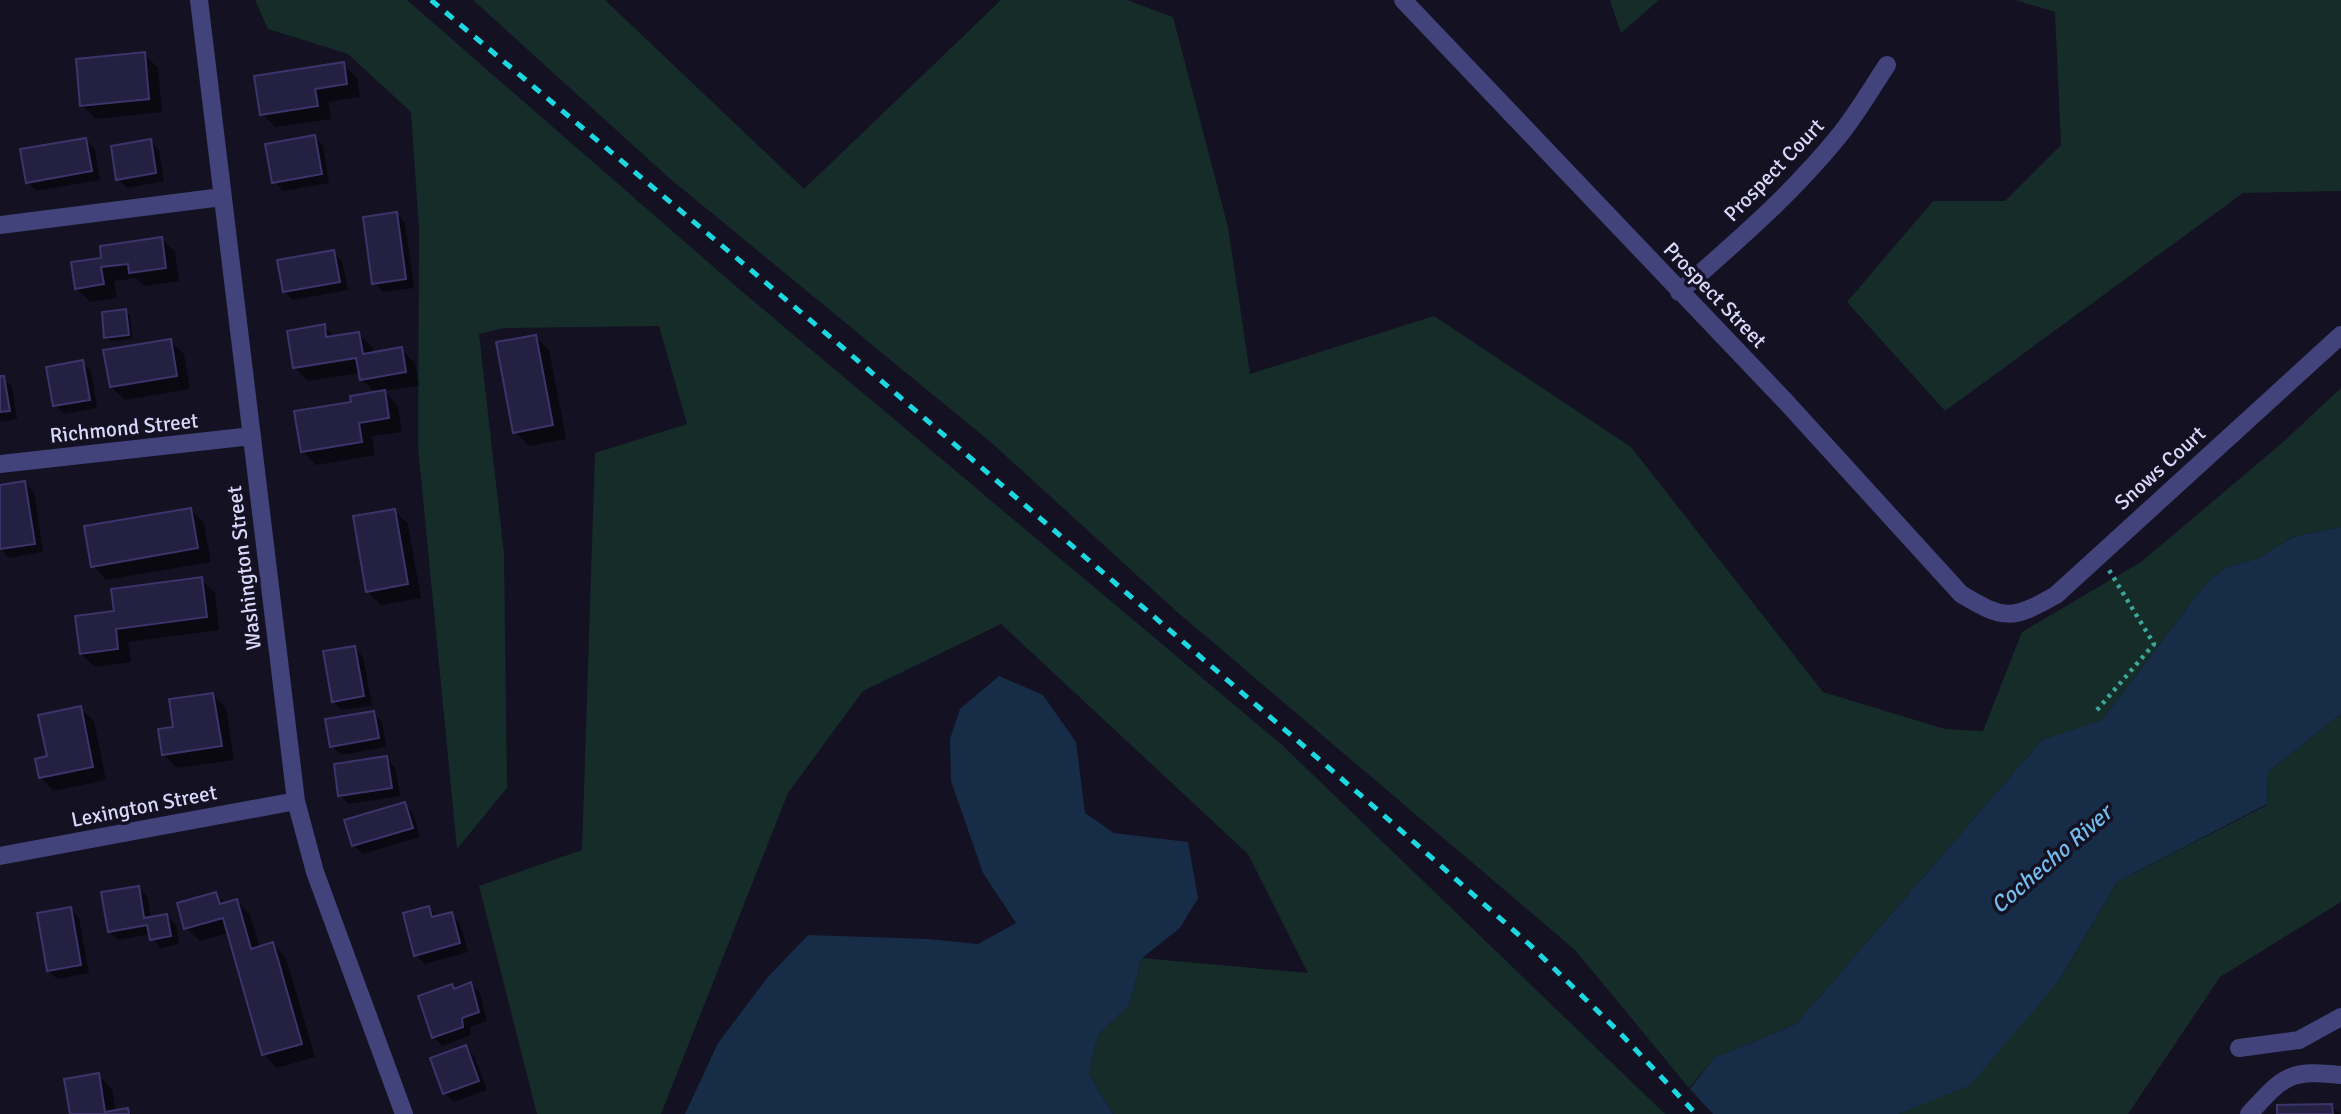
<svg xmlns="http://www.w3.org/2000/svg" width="2341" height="1114" font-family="Signika,sans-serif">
  <rect width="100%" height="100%" fill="#131122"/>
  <path fill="#152c29" d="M 255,0 L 407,0 L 739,289 L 1281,744 L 1665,1114 L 1113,1114 L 1089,1074 L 1098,1035 L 1129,1005 L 1142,958 L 1308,973 L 1248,854 L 1001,624 L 863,691 L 788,793 L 661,1114 L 537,1114 L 479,886 L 582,850 L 595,453 L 687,424 L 659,326 L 504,328 L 479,334 L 504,554 L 507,788 L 457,849 L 418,447 L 419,229 L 411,112 L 348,54 L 268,29 Z
    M 473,0 L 605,0 L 804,189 L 1001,0 L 1127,0 L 1173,17 L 1228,227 L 1250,374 L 1434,316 L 1631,447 L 1823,692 L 1945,729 L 1983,731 L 2022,632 L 2141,562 L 2282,443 L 2341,388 L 2341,527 L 2293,537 L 2258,558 L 2225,568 L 2207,582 L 2102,720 L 2042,740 L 1796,1024 L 1714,1058 L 1689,1088 L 1575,950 L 1176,611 L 994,445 L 668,177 Z
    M 1610,0 L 1659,0 L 1621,33 Z
    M 2015,0 L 2341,0 L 2341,191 L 2243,193 L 1945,411 L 1847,302 L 1933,201 L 2005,201 L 2061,145 L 2055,12 Z
    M 2341,714 L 2341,902 L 2220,977 L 2128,1114 L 1899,1114 L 2058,982 L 2117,882 L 2267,805 L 2268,772 Z"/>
  <path fill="#162c47" d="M 2341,527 L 2341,714 L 2268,772 L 2267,804 L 2117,882 L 2058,982 L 1970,1085 L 1899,1114 L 1670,1114 L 1714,1058 L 1796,1024 L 2042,740 L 2102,720 L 2207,582 L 2225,568 L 2258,558 L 2293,537 Z
    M 999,676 L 1043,695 L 1076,742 L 1085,813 L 1114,833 L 1188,842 L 1198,898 L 1180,928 L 1142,958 L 1129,1005 L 1098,1035 L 1089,1074 L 1113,1114 L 685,1114 L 718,1043 L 767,978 L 808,935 L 928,939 L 978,944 L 1016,923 L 983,873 L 951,781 L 950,739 L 960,709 Z"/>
  <path fill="#131122" d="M 1689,1088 L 1713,1114 L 1670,1114 Z"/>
  <path fill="#0007" d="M 144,54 L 158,68 L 162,112 L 96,119 L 82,105 Z
    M 343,64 L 357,78 L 360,97 L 328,102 L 331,119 L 275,127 L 262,114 Z
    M 314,137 L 323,146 L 329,183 L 283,191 L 274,182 Z
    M 86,140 L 95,149 L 100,180 L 36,191 L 28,182 Z
    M 150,141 L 159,150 L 164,181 L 127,188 L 118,179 Z
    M 397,214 L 405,223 L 414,288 L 383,292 L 374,283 Z
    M 161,238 L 175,252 L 179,281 L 144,286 L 136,278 L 114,281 L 117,298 L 90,302 L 76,288 L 103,259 Z
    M 333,252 L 342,261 L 348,290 L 293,300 L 284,291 Z
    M 126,311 L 130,315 L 132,339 L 110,341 L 106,337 Z
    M 324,326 L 335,338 L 358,334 L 372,347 L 373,354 L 401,349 L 415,363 L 419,386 L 384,391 L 398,406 L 402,432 L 372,436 L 375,455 L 316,465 L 303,451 L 353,403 L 376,393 L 361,379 L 360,373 L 308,381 L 295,368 Z
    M 535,337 L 549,350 L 566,439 L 529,446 L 515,432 Z
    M 170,341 L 184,354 L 190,389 L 125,400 L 111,387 Z
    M 82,362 L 91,371 L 97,408 L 64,414 L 55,405 Z
    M 0,378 L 12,386 L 17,419 L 0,422 Z
    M 25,483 L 34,492 L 43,552 L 9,558 L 0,549 L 0,487 Z
    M 190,510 L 204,523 L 211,562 L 106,580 L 93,566 Z
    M 395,511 L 408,524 L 421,598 L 381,605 L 367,591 Z
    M 201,579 L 215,593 L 219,630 L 128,642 L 131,662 L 95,667 L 81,654 L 116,612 Z
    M 355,648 L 363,657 L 372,705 L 342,710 L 333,701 Z
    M 213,695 L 226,708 L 234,760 L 177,768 L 163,754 L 175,728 Z
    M 80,708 L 94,721 L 106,780 L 54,791 L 40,777 Z
    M 373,713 L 382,722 L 386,747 L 341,755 L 332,746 Z
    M 386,758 L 395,767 L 400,796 L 349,804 L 340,795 Z
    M 404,804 L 413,813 L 420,837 L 362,854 L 353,845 Z
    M 138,887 L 147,896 L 151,919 L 167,916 L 176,925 L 179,944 L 160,948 L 151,934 L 118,940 L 109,931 Z
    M 216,894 L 226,904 L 237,901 L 250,915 L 260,948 L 273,944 L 286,958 L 315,1057 L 277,1068 L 264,1054 L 229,933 L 200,941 L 186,928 Z
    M 429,908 L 438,918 L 451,914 L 460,923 L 468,952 L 425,964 L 416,955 Z
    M 70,909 L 79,918 L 89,973 L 57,979 L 48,970 Z
    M 471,984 L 480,993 L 487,1021 L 470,1027 L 471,1035 L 442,1046 L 433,1037 L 452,986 L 456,990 Z
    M 465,1047 L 474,1056 L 487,1090 L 454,1102 L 445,1093 Z
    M 98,1075 L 112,1089 L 116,1112 L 128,1110 L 131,1114 L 72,1114 Z
    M 2332,1106 L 2340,1114 L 2279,1114 Z"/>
  <path fill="#242041" stroke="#3c346a" stroke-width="2" d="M 145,52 L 149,99 L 80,106 L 76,59 Z
    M 344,62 L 347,84 L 315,89 L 318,106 L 260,115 L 254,76 Z
    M 315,135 L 322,174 L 272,183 L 265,144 Z
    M 86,138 L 92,171 L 26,183 L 20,149 Z
    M 151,139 L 156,173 L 116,180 L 111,146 Z
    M 397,212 L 406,279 L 372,284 L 363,217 Z
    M 162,237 L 166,268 L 129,273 L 128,264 L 101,267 L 104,284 L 75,289 L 71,262 L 101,258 L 100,246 Z
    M 334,250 L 340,282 L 283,292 L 277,260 Z
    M 126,309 L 129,335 L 104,338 L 102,312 Z
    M 325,324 L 326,337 L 359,332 L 363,354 L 402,347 L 406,372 L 360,380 L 356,358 L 293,368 L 287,331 Z
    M 536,335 L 553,425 L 513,433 L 496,342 Z
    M 171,339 L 177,376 L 110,387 L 103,350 Z
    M 83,360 L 90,400 L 53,406 L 46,367 Z
    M 0,376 L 4,376 L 10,411 L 0,412 Z
    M 385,390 L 389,418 L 359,423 L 362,442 L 301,452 L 294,411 L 351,402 L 350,396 Z
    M 25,481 L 35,544 L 0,549 L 0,485 Z
    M 191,508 L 198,548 L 91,567 L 84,526 Z
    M 395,509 L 408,584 L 366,592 L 353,516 Z
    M 202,577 L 207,617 L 116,629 L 118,649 L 80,654 L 75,616 L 114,611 L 111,589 Z
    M 355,646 L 364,696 L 332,702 L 323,651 Z
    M 213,693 L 222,746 L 162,755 L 158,729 L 173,727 L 169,699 Z
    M 81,706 L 93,767 L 39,778 L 35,759 L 47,756 L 38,715 Z
    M 374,711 L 379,738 L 330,747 L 325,719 Z
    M 387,756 L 392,788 L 338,796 L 334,764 Z
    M 405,802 L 413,828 L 352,846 L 344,820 Z
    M 139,886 L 144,918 L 167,914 L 171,936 L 150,940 L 147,925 L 108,932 L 101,892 Z
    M 216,892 L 220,904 L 237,899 L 251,949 L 273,942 L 302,1044 L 262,1055 L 223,918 L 184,929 L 177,903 Z
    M 429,906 L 432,917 L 452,912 L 460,943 L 414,956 L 403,913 Z
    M 71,907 L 81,965 L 47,971 L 37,913 Z
    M 471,982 L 479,1012 L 462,1018 L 463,1027 L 432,1038 L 418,996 L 452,984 L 454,989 Z
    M 466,1045 L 479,1081 L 443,1094 L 430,1058 Z
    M 99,1073 L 105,1112 L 128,1108 L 129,1114 L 70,1114 L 64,1079 Z
    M 2332,1104 L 2333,1114 L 2277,1114 L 2277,1105 Z"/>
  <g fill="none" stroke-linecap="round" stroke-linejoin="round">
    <path stroke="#3ea79b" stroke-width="4.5" stroke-dasharray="3.5 5" stroke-linecap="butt" d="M 2097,710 L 2154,644 L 2109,570"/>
    <path stroke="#42437b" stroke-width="18" d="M 199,0 L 296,801 L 315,872 L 404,1114
      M 1403,0 L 1787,403 L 1961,594 C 2004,620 2012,620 2056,595 L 2341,335
      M 0,225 L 222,197
      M 1679,292 C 1735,243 1791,195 1838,137 C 1856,115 1871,89 1887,65
      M 0,464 L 252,436
      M 0,856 L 296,801
      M 2239,1048 L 2299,1040 L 2341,1017
      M 2249,1114 C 2283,1077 2288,1069 2341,1075"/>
    <path stroke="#1dd8e0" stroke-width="5" stroke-dasharray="10 9" stroke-linecap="butt" d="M 431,0 L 842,347 L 1380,812 L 1529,944 L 1620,1033 L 1696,1114"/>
  </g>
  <g text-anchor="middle" stroke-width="7" stroke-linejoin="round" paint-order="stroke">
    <g font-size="21" fill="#d9d8fa" stroke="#131122">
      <text transform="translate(1774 170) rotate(-46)" y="7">Prospect Court</text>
      <text transform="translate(1715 295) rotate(46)" y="7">Prospect Street</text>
      <text transform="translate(124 428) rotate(-6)" y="7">Richmond Street</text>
      <text transform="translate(2160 468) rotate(-42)" y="7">Snows Court</text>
      <text transform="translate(244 568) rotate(-97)" y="7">Washington Street</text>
      <text transform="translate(144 806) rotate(-11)" y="7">Lexington Street</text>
    </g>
    <g font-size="23" font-style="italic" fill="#73bbed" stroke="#131122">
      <text transform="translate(2051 859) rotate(-41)" y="8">Cochecho River</text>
    </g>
  </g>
</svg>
